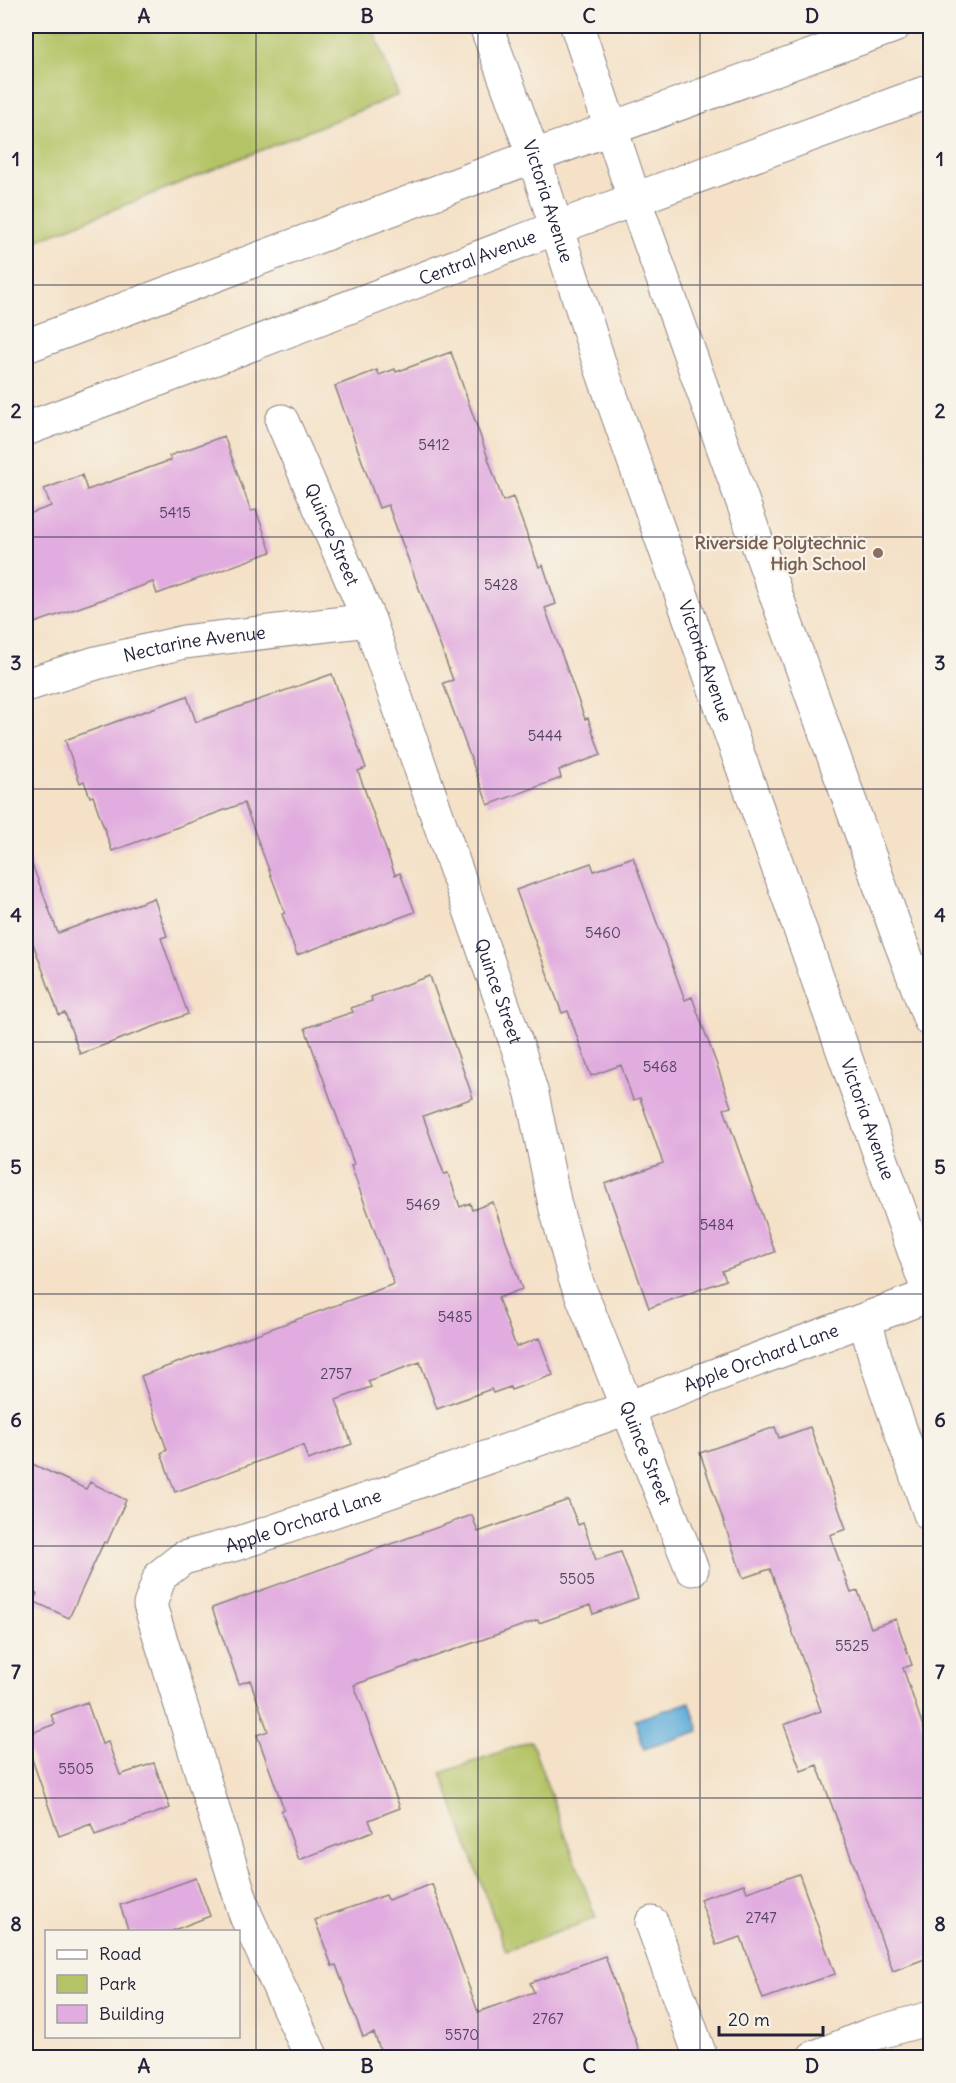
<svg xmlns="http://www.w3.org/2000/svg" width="956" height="2083" font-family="Delius,sans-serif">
  <rect width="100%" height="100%" fill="#f7f3e8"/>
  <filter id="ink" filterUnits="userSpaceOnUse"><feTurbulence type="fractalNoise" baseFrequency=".0167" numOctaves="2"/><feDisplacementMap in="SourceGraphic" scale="12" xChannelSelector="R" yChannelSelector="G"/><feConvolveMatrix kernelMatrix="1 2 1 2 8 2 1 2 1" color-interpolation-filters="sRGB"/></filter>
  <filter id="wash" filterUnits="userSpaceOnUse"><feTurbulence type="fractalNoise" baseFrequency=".008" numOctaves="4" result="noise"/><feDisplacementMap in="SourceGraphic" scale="24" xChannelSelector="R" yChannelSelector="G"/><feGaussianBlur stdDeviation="1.35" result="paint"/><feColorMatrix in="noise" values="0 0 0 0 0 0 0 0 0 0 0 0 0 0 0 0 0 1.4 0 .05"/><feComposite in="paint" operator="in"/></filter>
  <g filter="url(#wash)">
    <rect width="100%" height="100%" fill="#f4e1c7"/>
    <path fill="#b4c365" stroke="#6b7250" stroke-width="1.5" d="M 26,26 L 372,26 L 398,95 L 26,245 Z
      M 531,1741 L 596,1918 L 506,1951 L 441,1773 Z"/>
    <path fill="#60aeda" stroke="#41688a" stroke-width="1.5" d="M 690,1702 L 699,1731 L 644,1749 L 635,1720 Z"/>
    <g id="blocks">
      <path fill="#e1acdf" d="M 451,352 L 503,501 L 513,497 L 539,567 L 543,565 L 556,604 L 545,608 L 585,719 L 588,718 L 601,755 L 559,770 L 561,778 L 488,805 L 443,683 L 453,680 L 388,505 L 379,508 L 335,386 L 377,370 L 379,375 L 395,369 L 396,372 Z
        M 224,436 L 251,511 L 256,510 L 271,552 L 157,594 L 153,582 L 26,626 L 26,515 L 51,506 L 44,489 L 82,475 L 87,490 L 171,460 L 169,456 Z
        M 332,674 L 366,768 L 358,771 L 395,875 L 400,873 L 415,912 L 297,955 L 282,914 L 285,913 L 244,803 L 112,851 L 93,796 L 90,797 L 84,781 L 80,783 L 65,740 L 187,696 L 196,722 Z
        M 28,854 L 58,933 L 154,898 L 167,936 L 161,938 L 188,1014 L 80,1054 L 65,1013 L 59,1015 L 26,924 L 26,855 Z
        M 633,857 L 685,1000 L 692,997 L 718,1068 L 731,1107 L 724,1109 L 775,1252 L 722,1271 L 726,1280 L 649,1308 L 605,1184 L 663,1163 L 640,1098 L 633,1100 L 621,1065 L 591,1076 L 568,1011 L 562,1013 L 516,890 L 591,863 L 594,871 Z
        M 430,976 L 473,1098 L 423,1116 L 444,1174 L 448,1173 L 460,1207 L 470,1203 L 472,1210 L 493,1202 L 522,1289 L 498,1298 L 516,1347 L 539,1338 L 553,1375 L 511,1390 L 510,1387 L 493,1393 L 491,1389 L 437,1409 L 420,1362 L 368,1381 L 371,1387 L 336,1400 L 352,1444 L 308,1460 L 303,1445 L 175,1492 L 161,1453 L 167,1450 L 141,1376 L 394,1284 L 351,1166 L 354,1164 L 305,1028 L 353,1012 L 351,1008 L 372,1001 L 371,997 Z
        M 775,1427 L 779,1438 L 810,1427 L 846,1529 L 830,1535 L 851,1593 L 858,1591 L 871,1628 L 896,1619 L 912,1665 L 903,1668 L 930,1747 L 930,1957 L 893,1971 L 817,1765 L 801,1771 L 784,1725 L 821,1711 L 770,1569 L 743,1578 L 700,1453 Z
        M 26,1461 L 86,1489 L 90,1482 L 126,1500 L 107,1543 L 104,1542 L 69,1618 L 33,1601 L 37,1594 L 26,1588 Z
        M 568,1500 L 578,1525 L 583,1523 L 596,1560 L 621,1552 L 638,1598 L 593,1614 L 590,1605 L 539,1623 L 538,1620 L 354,1685 L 400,1808 L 369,1820 L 373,1831 L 299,1860 L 281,1810 L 284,1809 L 257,1735 L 268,1731 L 250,1680 L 239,1684 L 212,1608 L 472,1515 L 478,1532 Z
        M 87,1702 L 102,1744 L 108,1742 L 120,1775 L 154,1763 L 170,1808 L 95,1835 L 91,1824 L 59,1836 L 26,1742 L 26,1735 L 55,1724 L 51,1715 Z
        M 799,1874 L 835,1974 L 763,1999 L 741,1937 L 716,1945 L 700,1899 L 744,1884 L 747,1892 Z
        M 196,1878 L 210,1916 L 169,1932 L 129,1932 L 120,1905 Z
        M 432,1884 L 478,2012 L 534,1992 L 530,1983 L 605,1956 L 642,2058 L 383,2058 L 374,2033 L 363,2037 L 336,1965 L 332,1966 L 315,1920 L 386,1895 L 388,1900 Z"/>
    </g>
  </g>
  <g filter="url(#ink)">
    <use href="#blocks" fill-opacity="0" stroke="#8b8281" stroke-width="1.5"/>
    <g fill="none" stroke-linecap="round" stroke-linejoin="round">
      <g stroke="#8b8281" stroke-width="35">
        <g id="minor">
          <path id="s1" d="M 282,421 L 369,620 L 519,1051 L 532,1094 L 555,1205 L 575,1278 L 692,1569"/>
          <path id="s2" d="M 26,685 L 96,663 L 184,642 L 369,620"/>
          <path d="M 865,1320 L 877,1363 L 930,1514"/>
          <path d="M 652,1923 L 701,2058"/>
          <path id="s3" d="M 312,2058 L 246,1916 L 150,1605 L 160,1576 L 183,1558 L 236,1544 L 392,1491 L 627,1408 L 930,1295"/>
          <path d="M 813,2058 L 872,2034 L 930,2018"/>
        </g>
      </g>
      <g stroke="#8b8281" stroke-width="35">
        <g id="major">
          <path id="s4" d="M 486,26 L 534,157 L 599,362 L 930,1296"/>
          <path d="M 577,26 L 635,201 L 897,933 L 930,1020"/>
          <path d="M 26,346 L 477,177 L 894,26"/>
          <path id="s5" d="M 26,429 L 221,356 L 540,234 L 930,91"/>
        </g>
      </g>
      <use href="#minor" stroke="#fff" stroke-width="33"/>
      <use href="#major" stroke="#fff" stroke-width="33"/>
    </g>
  </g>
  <path fill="none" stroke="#22223b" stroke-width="1.5" stroke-opacity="0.55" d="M 256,26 L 256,2058M 478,26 L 478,2058M 700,26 L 700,2058M 26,285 L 930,285M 26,537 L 930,537M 26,789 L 930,789M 26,1042 L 930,1042M 26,1294 L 930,1294M 26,1546 L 930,1546M 26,1798 L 930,1798"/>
  <circle fill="#8d6e63" stroke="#f7f3e8" stroke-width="2" cx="878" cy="553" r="6"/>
  <g text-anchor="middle" stroke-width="4.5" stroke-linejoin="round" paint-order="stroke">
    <g font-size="15" fill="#524464">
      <text x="434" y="450">5412</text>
      <text x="175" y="518">5415</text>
      <text x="501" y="590">5428</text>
      <text x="545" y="741">5444</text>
      <text x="603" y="938">5460</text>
      <text x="660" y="1072">5468</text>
      <text x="423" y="1210">5469</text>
      <text x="717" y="1230">5484</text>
      <text x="455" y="1322">5485</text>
      <text x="336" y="1379">2757</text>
      <text x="577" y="1584">5505</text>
      <text x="852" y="1651">5525</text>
      <text x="76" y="1774">5505</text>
      <text x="761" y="1923">2747</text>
      <text x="548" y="2024">2767</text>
      <text x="462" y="2040">5570</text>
    </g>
    <g font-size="18" fill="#22223b" stroke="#f7f3e8">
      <text dy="6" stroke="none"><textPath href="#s4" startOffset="186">Victoria Avenue</textPath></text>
      <text dy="6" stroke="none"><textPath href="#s5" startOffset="483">Central Avenue</textPath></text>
      <text dy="6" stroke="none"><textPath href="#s1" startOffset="124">Quince Street</textPath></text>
      <text dy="6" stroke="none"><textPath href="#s2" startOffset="174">Nectarine Avenue</textPath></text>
      <text dy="6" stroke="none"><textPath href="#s4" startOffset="672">Victoria Avenue</textPath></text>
      <text dy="6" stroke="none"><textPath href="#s1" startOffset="610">Quince Street</textPath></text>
      <text dy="6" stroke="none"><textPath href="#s4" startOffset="1158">Victoria Avenue</textPath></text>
      <text dy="6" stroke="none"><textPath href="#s3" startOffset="1154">Apple Orchard Lane</textPath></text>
      <text dy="6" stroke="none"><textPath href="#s1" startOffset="1096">Quince Street</textPath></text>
      <text dy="6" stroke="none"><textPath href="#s3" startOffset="668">Apple Orchard Lane</textPath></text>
    </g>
    <g font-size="18" font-weight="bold" fill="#785e54" stroke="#f7f3e8" text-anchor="end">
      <text x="866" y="549">Riverside Polytechnic<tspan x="866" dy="21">High School</tspan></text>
    </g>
  </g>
  <rect width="956" height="2083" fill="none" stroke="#f7f3e8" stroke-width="66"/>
  <rect x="45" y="1930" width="195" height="108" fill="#f7f3e8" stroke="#a29fa3" stroke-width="1.5"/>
  <rect x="57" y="1950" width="30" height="9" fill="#ffffff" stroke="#a29fa3" stroke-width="1.5"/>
  <text x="99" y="1960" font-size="18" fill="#22223b">Road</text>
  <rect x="57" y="1975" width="30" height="18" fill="#b4c365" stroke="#a29fa3" stroke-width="1.5"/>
  <text x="99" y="1990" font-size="18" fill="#22223b">Park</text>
  <rect x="57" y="2005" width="30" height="18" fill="#e1acdf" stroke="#a29fa3" stroke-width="1.5"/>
  <text x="99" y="2020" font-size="18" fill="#22223b">Building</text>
  <path d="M719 2026v9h104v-9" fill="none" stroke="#22223b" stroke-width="3"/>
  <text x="728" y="2026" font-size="18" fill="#22223b" stroke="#f7f3e8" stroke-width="4.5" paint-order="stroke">20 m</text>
  <rect x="33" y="33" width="890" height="2017" fill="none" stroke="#22223b" stroke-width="2"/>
  <g font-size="20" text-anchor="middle" font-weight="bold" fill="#22223b">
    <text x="144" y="23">A</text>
    <text x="367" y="23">B</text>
    <text x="589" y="23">C</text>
    <text x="812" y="23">D</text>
    <text x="16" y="166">1</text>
    <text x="940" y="166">1</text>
    <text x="16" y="418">2</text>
    <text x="940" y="418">2</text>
    <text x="16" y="670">3</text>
    <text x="940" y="670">3</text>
    <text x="16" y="922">4</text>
    <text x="940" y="922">4</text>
    <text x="16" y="1174">5</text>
    <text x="940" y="1174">5</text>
    <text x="16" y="1427">6</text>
    <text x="940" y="1427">6</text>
    <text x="16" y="1679">7</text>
    <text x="940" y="1679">7</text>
    <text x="16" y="1931">8</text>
    <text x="940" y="1931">8</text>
    <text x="144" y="2073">A</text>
    <text x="367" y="2073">B</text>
    <text x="589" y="2073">C</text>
    <text x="812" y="2073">D</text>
  </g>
</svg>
